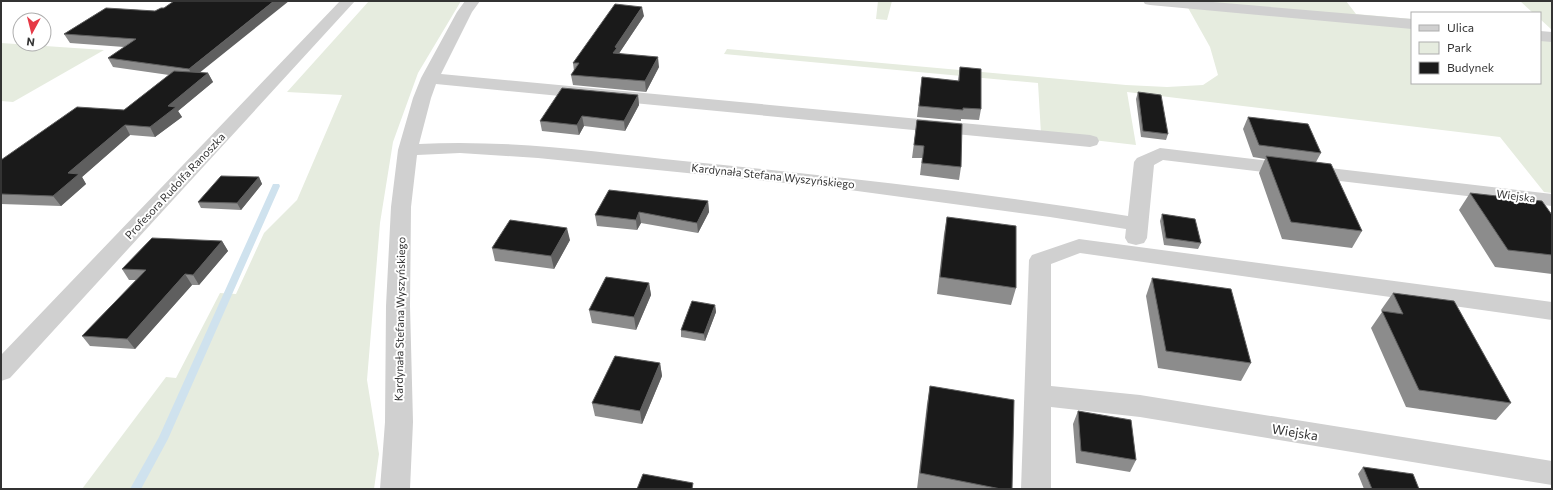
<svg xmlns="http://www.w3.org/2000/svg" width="1553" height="490" font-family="Commissioner,sans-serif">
  <rect width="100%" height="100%" fill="#fff"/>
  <path fill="#e6ecdf" d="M 369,1 L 461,1 L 418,73 L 393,142 L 380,223 L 367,380 L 379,454 L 374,489 L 82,489 L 166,377 L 176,378 L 220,293 L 236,294 L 264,233 L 297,200 L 342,95 L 287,92 Z
    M 878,1 L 892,1 L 887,20 L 876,19 Z
    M 1132,1 L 1346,1 L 1356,14 L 1412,19 L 1412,83 L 1540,83 L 1540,37 L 1552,39 L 1552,193 L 1544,192 L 1500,137 L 1127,92 L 1136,145 L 1041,134 L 1038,83 L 724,54 L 727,49 L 1126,85 L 1167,87 L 1203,85 L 1218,75 L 1210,47 L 1187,6 Z
    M 1520,1 L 1552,1 L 1552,30 L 1540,19 L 1540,13 L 1533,13 Z
    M 1,43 L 104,50 L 13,102 L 1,101 Z"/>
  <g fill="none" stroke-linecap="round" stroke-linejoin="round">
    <path fill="#cfe2ee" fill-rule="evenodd" d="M 273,184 L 279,184 L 280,186 L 168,439 L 141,489 L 130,489 L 159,437 Z"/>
    <path fill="#d0d0d0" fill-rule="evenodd" d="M 340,1 L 355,1 L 10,378 L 1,381 L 1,355 Z
      M 465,1 L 480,1 L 472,12 L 441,74 L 1090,135 L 1097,137 L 1099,141 L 1097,145 L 1090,147 L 436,84 L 431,98 L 419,144 C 507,139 596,152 683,161 C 832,176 980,192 1128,216 L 1134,162 L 1137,158 L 1160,148 L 1552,194 L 1552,206 L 1163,160 L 1154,165 L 1147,238 L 1144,243 L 1136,245 L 1128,243 L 1125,238 L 1126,229 L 1050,217 L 835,188 L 538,158 L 460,153 L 417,155 L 411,207 L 410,306 L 413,422 L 410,489 L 380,489 L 385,422 L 386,306 L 391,207 L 398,150 L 413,98 L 421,78 L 457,12 Z
      M 1143,1 L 1201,1 L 1412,19 L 1412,29 L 1150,5 L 1145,4 Z
      M 1540,31 L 1552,32 L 1552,42 L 1540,41 Z
      M 1079,239 L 1552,302 L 1552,320 L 1080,253 L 1051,264 L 1051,386 L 1140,395 L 1552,461 L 1552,485 L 1140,417 L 1051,407 L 1051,489 L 1021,489 L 1029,260 L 1032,255 Z"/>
  </g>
  <path fill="#8c8c8c" d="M 106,8 L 200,73 L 208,73 L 213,82 L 178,111 L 182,117 L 155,137 L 130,135 L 82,177 L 86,184 L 61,206 L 1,204 L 1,160 L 124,110 L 169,75 L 113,67 L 108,58 L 124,47 L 70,43 L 64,34 Z
    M 644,16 L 619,53 L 659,67 L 646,92 L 573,85 L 571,75 L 574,71 L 573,63 Z
    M 960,67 L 981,109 L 979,120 L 961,119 L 961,121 L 917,117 L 922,77 L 958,81 Z
    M 1138,92 L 1168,134 L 1166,140 L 1141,137 L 1136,99 Z
    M 638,95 L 639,105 L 625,131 L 584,126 L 579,135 L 542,131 L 540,121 Z
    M 1248,117 L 1321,153 L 1316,162 L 1362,231 L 1352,248 L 1282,239 L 1259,173 L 1265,159 L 1253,157 L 1243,129 Z
    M 917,120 L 961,167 L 959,180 L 920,175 L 922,158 L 912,158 Z
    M 259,177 L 262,184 L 241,210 L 201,208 L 198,202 Z
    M 1470,193 L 1552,215 L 1552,274 L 1495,267 L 1459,210 Z
    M 708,201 L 709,212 L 698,233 L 641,223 L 637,230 L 597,226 L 595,215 Z
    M 1162,214 L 1201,243 L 1198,249 L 1164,245 L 1160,221 Z
    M 947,217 L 1016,288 L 1011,305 L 937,294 L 944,234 Z
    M 570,240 L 554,269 L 495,261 L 492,248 Z
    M 222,241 L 228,251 L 199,285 L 192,285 L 135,349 L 90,346 L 82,336 L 136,280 L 129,280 L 122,269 Z
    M 1152,278 L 1251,363 L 1241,381 L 1158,368 L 1146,296 Z
    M 649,283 L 651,295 L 636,330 L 592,323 L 589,310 Z
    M 1393,293 L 1511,403 L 1496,420 L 1406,407 L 1371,328 L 1382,312 L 1381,310 Z
    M 715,305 L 716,312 L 705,341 L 681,337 L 681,330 Z
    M 660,363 L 662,376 L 642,424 L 595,416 L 592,403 Z
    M 930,386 L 1012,489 L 917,489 L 927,404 Z
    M 1078,411 L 1136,460 L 1130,472 L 1076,463 L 1073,424 Z
    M 1363,467 L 1419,489 L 1364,489 L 1358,474 Z"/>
  <path fill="#5f5f5f" d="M 274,1 L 289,1 L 193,78 L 189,69 Z
    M 642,7 L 644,16 L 618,55 L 613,53 L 615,47 Z
    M 658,57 L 659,67 L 646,92 L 645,81 Z
    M 208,73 L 213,82 L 178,111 L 182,117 L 155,137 L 150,127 L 168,106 Z
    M 638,95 L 639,105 L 625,131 L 624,121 Z
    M 582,116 L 584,126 L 579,135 L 577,125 Z
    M 125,125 L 130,135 L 82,177 L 86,184 L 61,206 L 53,196 L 68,173 Z
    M 259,177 L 262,184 L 241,210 L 237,203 Z
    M 708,201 L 709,212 L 698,233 L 697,223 Z
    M 639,212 L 641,223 L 637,230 L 636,220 Z
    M 567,228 L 570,240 L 554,269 L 551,256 Z
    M 222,241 L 228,251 L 199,285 L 193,275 Z
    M 185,274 L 192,285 L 135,349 L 127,339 Z
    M 649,283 L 651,295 L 636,330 L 634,317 Z
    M 715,305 L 716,312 L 705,341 L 704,334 Z
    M 660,363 L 662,376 L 642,424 L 640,411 Z"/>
  <path fill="#1a1a1a" stroke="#5f5f5f" d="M 174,1 L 274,1 L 189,69 L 108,58 L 136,39 L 64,34 L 106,8 L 155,11 L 161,8 L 164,8 Z
    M 615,4 L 642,7 L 615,47 L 617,48 L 613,53 L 658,57 L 645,81 L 571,75 L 579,63 L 573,63 Z
    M 960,67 L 981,69 L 981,109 L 963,108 L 963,110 L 919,106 L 922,77 L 959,81 Z
    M 174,71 L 208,73 L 168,106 L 176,107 L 150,127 L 125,125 L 68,173 L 79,174 L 53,196 L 1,194 L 1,160 L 77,107 L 124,110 Z
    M 562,88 L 638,95 L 624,121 L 582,116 L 577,125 L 540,121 Z
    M 1138,92 L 1161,95 L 1168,134 L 1143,131 Z
    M 1248,117 L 1308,124 L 1321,153 L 1259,145 Z
    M 917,120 L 962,124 L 961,167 L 922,163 L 924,146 L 914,145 Z
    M 1266,156 L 1331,164 L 1362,231 L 1291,222 Z
    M 221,176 L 259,177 L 237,203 L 198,202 Z
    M 609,190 L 708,201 L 697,223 L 639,212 L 636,220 L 595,215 Z
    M 1470,193 L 1542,201 L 1552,215 L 1552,255 L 1508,250 Z
    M 1162,214 L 1195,219 L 1201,243 L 1166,238 Z
    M 947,217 L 1016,226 L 1016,288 L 940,277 Z
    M 510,220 L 567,228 L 551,256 L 492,248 Z
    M 152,238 L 222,241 L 193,275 L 185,274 L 127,339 L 82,336 L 146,270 L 122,269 Z
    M 606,277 L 649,283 L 634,317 L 589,310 Z
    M 1152,278 L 1231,289 L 1251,363 L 1166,351 Z
    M 1393,293 L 1454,301 L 1511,403 L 1419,390 L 1382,311 L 1403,314 Z
    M 692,301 L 715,305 L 704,334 L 681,330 Z
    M 615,356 L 660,363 L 640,411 L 592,403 Z
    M 930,386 L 1014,400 L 1012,489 L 1001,489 L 920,473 Z
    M 1078,411 L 1131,420 L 1136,460 L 1081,451 Z
    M 1363,467 L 1413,474 L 1419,489 L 1372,489 Z
    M 643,474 L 693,483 L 692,489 L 637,489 Z"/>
  <g text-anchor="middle" stroke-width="4" stroke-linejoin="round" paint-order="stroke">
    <g font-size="11" fill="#333" stroke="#fff">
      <text transform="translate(773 176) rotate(6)" y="4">Kardynała Stefana Wyszyńskiego</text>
      <text transform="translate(175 186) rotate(-47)" y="4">Profesora Rudolfa Ranoszka</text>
      <text transform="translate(1516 196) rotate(7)" y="4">Wiejska</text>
      <text transform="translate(400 319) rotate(-89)" y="4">Kardynała Stefana Wyszyńskiego</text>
    </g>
    <g font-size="13" fill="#333" stroke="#fff">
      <text transform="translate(1295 432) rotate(9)" y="5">Wiejska</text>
    </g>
  </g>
  <rect width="1553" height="490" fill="none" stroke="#333333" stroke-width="4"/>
  <rect x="1411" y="12" width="130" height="72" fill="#ffffff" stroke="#adadad"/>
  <rect x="1419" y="25" width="20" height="6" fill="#d0d0d0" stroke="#adadad"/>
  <text x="1447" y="32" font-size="12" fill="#333333">Ulica</text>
  <rect x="1419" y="42" width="20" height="12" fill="#e6ecdf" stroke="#adadad"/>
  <text x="1447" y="52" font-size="12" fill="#333333">Park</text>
  <rect x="1419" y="62" width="20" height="12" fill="#1a1a1a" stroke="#adadad"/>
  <text x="1447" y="72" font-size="12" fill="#333333">Budynek</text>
  <g transform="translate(32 32) rotate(187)"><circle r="19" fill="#ffffff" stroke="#adadad"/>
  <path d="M0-3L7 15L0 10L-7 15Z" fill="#e63946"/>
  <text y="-6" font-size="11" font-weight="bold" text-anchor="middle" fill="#333333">N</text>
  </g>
</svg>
